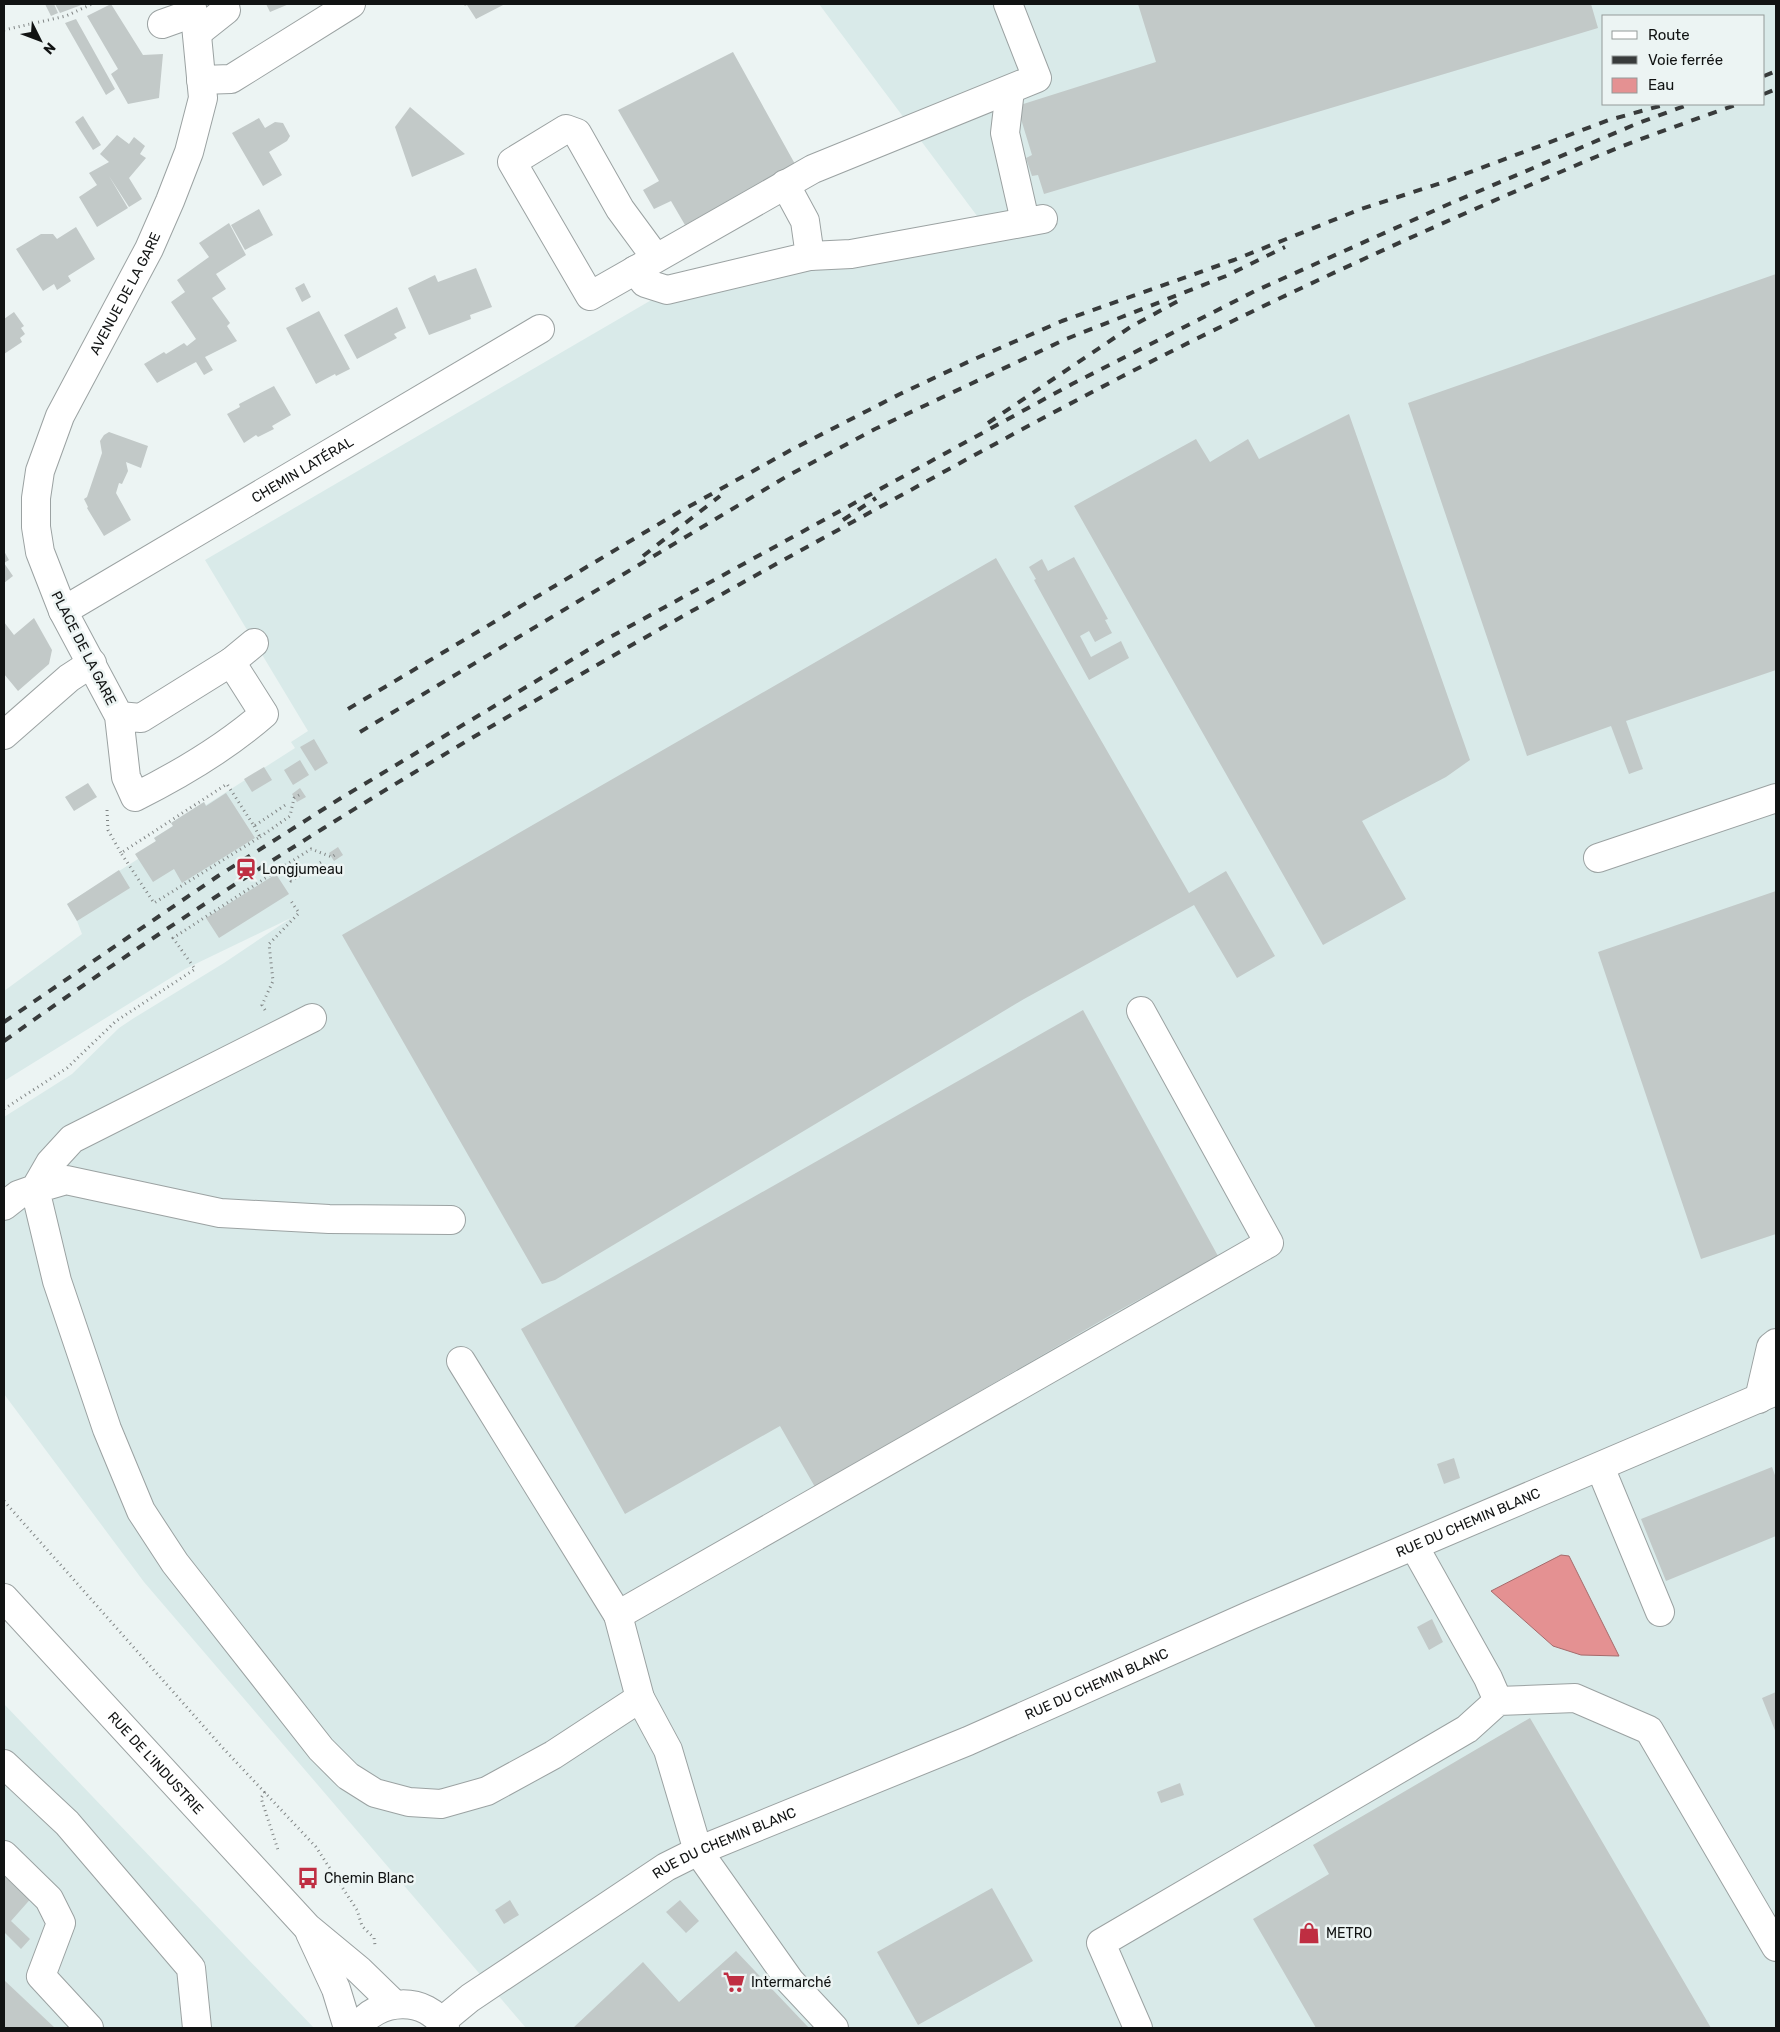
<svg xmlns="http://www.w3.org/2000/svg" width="1780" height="2032" font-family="Rubik,sans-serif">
  <rect width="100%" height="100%" fill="#ecf4f3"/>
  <path fill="#d9eae9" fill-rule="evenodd" d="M 819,4 L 1776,4 L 1776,2028 L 526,2028 L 144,1582 L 4,1394 L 4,1117 L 72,1074 L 119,1028 L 134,1018 L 224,963 L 291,918 L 185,969 L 4,1081 L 4,991 L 82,934 L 77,921 L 67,904 L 138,859 L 156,841 L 154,838 L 173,826 L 171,823 L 204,802 L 206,805 L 295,748 L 291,742 L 308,731 L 205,560 L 660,295 L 992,236 ZM 1604,16 L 1764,16 L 1764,104 L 1604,104 Z
    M 4,1704 L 314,2028 L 4,2028 Z"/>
  <path fill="#e49192" stroke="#a56b6c" d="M 1561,1555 L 1569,1556 L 1619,1656 L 1581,1655 L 1553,1646 L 1491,1591 Z"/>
  <path fill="#c2c9c8" d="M 45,4 L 54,4 L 58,13 L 51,16 Z
    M 55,4 L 84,4 L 60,13 Z
    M 111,4 L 143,55 L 163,54 L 159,98 L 128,104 L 111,74 L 118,69 L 87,16 Z
    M 266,4 L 289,4 L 270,12 Z
    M 463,4 L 505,4 L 476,19 L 467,5 L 465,6 Z
    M 1138,4 L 1591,4 L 1598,28 L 1044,194 L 1038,175 L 1032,176 L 1026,158 L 1032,155 L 1017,106 L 1156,62 Z
    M 76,19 L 115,89 L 106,95 L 65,23 Z
    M 733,52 L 795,164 L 685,225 L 671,201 L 654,209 L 643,190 L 659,181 L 618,110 Z
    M 410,107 L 465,154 L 412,177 L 395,127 Z
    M 83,116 L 101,145 L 93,150 L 75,122 Z
    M 259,118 L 265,128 L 275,122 L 283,123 L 290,136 L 287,141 L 269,152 L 282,175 L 263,186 L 232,133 Z
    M 117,135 L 129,144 L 134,137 L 145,146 L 140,154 L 146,158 L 129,178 L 142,199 L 129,207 L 109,176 L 128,208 L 97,227 L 79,197 L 97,185 L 89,173 L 109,162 L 100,154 Z
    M 259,209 L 273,235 L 245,250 L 231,225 Z
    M 229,223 L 246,255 L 216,274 L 226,289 L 212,298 L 230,323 L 227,326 L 237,341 L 205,357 L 213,370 L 204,375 L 196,362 L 157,383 L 144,364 L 164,352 L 166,354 L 184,343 L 187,346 L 196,339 L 171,302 L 185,292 L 177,280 L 209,257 L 199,243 Z
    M 76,227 L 95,259 L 68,276 L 71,281 L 57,290 L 54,284 L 43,291 L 16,249 L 41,234 L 53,234 L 57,239 Z
    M 476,268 L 492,307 L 470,315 L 471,319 L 429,335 L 408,288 L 435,275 L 438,282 Z
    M 1776,274 L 1776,670 L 1626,721 L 1643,769 L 1629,774 L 1611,726 L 1527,756 L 1408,403 Z
    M 304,283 L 311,297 L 302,302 L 295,288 Z
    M 397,307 L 406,328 L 394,334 L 397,338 L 357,359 L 344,335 Z
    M 319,311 L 350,369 L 336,376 L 335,374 L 316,384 L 286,328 Z
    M 14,312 L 24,326 L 21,328 L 25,334 L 20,338 L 22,342 L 4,354 L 4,319 Z
    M 274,386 L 291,415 L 272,426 L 274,429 L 258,437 L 256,435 L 244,443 L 227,414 L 240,407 L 239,404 Z
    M 1349,414 L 1470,760 L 1446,777 L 1362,821 L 1406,899 L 1323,945 L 1074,506 L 1196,439 L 1210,462 L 1248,439 L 1259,459 Z
    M 109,432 L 148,446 L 141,468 L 126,462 L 128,471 L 122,484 L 119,483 L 116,493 L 131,520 L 104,536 L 87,508 L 88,507 L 84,499 L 87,497 L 102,453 L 100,441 L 104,435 Z
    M 4,551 L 9,560 L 4,563 L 13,576 L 4,583 Z
    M 1074,557 L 1108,619 L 1105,620 L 1112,633 L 1095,642 L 1089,631 L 1080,636 L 1091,657 L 1121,641 L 1129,658 L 1089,680 L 1034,580 L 1036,579 L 1029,567 L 1042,559 L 1048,571 Z
    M 996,558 L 1189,893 L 1226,871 L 1275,956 L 1237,978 L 1194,905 L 1024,999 L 555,1280 L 542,1284 L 342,935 Z
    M 34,618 L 52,650 L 49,664 L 18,691 L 4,674 L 4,622 L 14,635 Z
    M 314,739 L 328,763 L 315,771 L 300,747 Z
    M 300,760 L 309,775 L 293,785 L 284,770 Z
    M 264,767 L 272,780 L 252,792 L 244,779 Z
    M 88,783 L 97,797 L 74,811 L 65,797 Z
    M 300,788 L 306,797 L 297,802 L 292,794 Z
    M 226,793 L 255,838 L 182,883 L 174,869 L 153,882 L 135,854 L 156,841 L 154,838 L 173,826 L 171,823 L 204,802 L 206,806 Z
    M 338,847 L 343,855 L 334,861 L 329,853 Z
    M 119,870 L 130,888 L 77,921 L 67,904 Z
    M 276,874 L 289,894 L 219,938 L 206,918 Z
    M 1776,891 L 1776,1234 L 1701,1259 L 1598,952 Z
    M 1083,1010 L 1218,1256 L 1111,1315 L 815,1487 L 780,1426 L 625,1514 L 521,1329 Z
    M 1454,1458 L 1460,1478 L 1444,1484 L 1437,1464 Z
    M 1772,1467 L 1776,1478 L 1776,1536 L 1666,1581 L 1641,1519 Z
    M 1432,1619 L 1443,1642 L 1429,1650 L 1417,1627 Z
    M 1776,1692 L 1776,1733 L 1762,1698 Z
    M 1530,1718 L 1711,2028 L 1316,2028 L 1253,1919 L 1329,1874 L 1313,1845 Z
    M 1180,1783 L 1184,1795 L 1161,1803 L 1157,1792 Z
    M 4,1867 L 34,1895 L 11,1921 L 30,1939 L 21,1949 L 4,1932 Z
    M 992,1888 L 1033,1961 L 918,2025 L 877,1952 Z
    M 510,1900 L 519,1915 L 504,1924 L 495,1910 Z
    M 680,1900 L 699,1921 L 686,1933 L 666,1912 Z
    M 736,1951 L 809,2028 L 573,2028 L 643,1962 L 679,2002 Z
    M 4,1980 L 55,2028 L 4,2028 Z"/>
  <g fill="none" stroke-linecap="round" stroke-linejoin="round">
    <g stroke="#9ba2a2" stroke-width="30">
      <g id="minor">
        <path d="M 162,24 L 193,13"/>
        <path d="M 197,33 L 226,10"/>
        <path d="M 201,80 L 231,79 L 351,4"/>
        <path d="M 1010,90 L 1005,133 L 1025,221"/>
        <path d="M 810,256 L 851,254 L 1043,219"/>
        <path d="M 656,258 L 620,209 L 577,133 L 566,129 L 512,162 L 590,296 L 813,169 L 1037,78 L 1008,4"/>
        <path d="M 635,270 L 645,283 L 667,290 L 810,256 L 805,221 L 785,184"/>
        <path id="s1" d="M 63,611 L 540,329"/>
        <path d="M 231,662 L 254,643"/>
        <path id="s2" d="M 119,716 L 141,718 L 231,662 L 264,714 C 225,748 181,774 135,797 L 126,777 L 119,716 L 63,611 L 40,552 L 36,527 L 36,498 L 40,471 L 60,416 L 149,249 L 170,201 L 189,152 L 203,98 L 196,25 L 191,4"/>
        <path d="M 4,735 L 69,678 L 92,663"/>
        <path d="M 1598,858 L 1776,798"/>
        <path d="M 4,1206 L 18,1195 L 35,1189 L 50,1163 L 72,1139 L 312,1018"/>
        <path d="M 451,1220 L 329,1219 L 220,1213 L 66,1180 L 35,1189 L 57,1281 L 107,1429 L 141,1511 L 175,1563 L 321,1749 L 348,1776 L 375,1793 L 409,1802 L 441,1804 L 487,1791 L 553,1755 L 640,1698 L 668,1750 L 698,1851 L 790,1981 L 834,2028"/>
        <path d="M 461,1361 L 618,1615 L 640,1698"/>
        <path d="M 1759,1399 L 1771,1347 L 1776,1343"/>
        <path d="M 1600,1467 L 1660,1612"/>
        <path d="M 1414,1546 L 1488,1678 L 1498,1701"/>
        <path id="s3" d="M 4,1598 L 307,1927 L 359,1970 L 394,2004"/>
        <path d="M 618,1615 L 1269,1243 L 1141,1011"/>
        <path d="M 4,1764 L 67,1823 L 191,1968 L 197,2028"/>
        <path d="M 4,1855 L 49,1899 L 61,1923 L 41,1976 L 89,2028"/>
        <path d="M 310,1933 L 336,1989 L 348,2028"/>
        <path id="s4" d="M 442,2021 L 470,1998 L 666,1867 L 698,1851 L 968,1741 L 1251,1615 L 1776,1391"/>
        <path d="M 357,2028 C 377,1998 427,1995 445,2028"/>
        <path d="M 1138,2028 L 1101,1943 L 1467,1729 L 1498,1701 L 1575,1698 L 1649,1730 L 1776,1947"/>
      </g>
    </g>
    <path stroke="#808585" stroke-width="3" stroke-dasharray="1 4" stroke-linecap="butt" d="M 4,30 L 66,16 L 92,4
      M 107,810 L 108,830 L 121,853
      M 254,826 L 260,837 L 154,903 L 121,853 L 227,784 L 254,826 L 287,804
      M 260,837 L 290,816 L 294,798 L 299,795
      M 281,868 L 311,849 L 332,857 L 336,854
      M 265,1010 L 262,1005 L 273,981 L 269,944 L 299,913 L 291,901
      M 4,1109 L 67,1068 L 116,1021 L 195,969 L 173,938 L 281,868 L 291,881 L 323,861
      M 4,1501 L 222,1747 L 316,1847 L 357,1910 L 362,1926 L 374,1938 L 375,1945
      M 265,1792 L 261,1798 L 279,1853"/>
    <use href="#minor" stroke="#fff" stroke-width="28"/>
    <path stroke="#383b3b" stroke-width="4" stroke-dasharray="9 9" stroke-linecap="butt" d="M 1764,76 L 1776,71
      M 1764,94 L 1776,89
      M 988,423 L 1132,326 L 1180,300
      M 843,520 L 876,498
      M 643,556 L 720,496
      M 348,709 L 679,512 L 791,450 L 900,394 L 970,361 L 1062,321 L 1234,260 L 1361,209 L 1441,183 L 1609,120 L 1667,104
      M 360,732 L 789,475 L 875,429 L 1066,339 L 1226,276 L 1285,247
      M 4,1022 L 218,876 L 341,798 L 603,641 L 944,454 L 1072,384 L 1255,291 L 1449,204 L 1636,124 L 1690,104
      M 4,1041 C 260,858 531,699 807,547 C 911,490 1015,432 1121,377 C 1276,297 1437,224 1598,156 C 1644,137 1691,121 1738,104"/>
  </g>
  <defs>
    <g id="station-bare" transform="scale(1.725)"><path d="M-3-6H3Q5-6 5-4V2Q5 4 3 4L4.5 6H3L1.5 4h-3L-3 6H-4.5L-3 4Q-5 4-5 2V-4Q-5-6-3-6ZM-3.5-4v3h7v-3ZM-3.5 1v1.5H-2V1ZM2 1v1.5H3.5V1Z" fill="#bf2e42" stroke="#ecf4f3" stroke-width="2.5" paint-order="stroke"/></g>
    <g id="bus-bare" transform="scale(1.725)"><path d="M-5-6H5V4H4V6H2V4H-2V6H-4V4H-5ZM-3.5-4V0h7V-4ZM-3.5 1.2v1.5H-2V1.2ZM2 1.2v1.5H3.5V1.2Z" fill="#bf2e42" stroke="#ecf4f3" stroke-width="2.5" paint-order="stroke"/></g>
    <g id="shop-bare" transform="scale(1.725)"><path d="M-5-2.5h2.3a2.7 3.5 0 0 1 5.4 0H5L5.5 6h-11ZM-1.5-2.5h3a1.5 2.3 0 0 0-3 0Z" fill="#bf2e42" stroke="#ecf4f3" stroke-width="2.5" paint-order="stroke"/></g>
    <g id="supermarket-bare" transform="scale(1.725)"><path d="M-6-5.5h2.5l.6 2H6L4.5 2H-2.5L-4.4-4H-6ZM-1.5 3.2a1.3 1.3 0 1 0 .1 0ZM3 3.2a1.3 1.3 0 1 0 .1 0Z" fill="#bf2e42" stroke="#ecf4f3" stroke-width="2.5" paint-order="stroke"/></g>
  </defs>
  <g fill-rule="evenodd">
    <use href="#station-bare" x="246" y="869"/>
    <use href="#bus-bare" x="308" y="1878"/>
    <use href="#shop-bare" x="1309" y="1933"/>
    <use href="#supermarket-bare" x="734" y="1982"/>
  </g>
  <g text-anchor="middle" stroke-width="5" stroke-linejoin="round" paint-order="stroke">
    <g font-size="14" fill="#111313" stroke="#ecf4f3">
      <text dy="5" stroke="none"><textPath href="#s2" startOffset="888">AVENUE DE LA GARE</textPath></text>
      <text dy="5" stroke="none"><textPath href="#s1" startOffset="278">CHEMIN LATÉRAL</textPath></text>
      <text transform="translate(84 648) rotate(63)" y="5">PLACE DE LA GARE</text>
      <text dy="5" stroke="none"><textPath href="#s4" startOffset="1145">RUE DU CHEMIN BLANC</textPath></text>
      <text dy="5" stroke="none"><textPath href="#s4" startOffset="740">RUE DU CHEMIN BLANC</textPath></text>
      <text dy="5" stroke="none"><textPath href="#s3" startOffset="224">RUE DE L'INDUSTRIE</textPath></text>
      <text dy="5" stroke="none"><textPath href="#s4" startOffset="335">RUE DU CHEMIN BLANC</textPath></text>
    </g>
    <g font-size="14" fill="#111313" stroke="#ecf4f3" text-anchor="start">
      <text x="262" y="874">Longjumeau</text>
      <text x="324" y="1883">Chemin Blanc</text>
      <text x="1326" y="1938">METRO</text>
      <text x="751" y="1987">Intermarché</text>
    </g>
  </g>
  <rect width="1780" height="2032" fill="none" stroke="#111313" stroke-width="10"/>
  <rect x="1602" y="15" width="162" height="90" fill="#ecf4f3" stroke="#949a99"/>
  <rect x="1612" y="31" width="25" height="8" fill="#ffffff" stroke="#949a99"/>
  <text x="1648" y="40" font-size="15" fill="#111313">Route</text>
  <rect x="1612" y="56" width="25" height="8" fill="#383b3b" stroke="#949a99"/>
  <text x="1648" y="65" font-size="15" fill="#111313">Voie ferrée</text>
  <rect x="1612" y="78" width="25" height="15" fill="#e49192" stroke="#949a99"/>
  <text x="1648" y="90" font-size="15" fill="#111313">Eau</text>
  <g transform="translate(40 40) rotate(132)" stroke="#ecf4f3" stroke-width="4" paint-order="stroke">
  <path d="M0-4L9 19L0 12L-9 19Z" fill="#111313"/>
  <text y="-8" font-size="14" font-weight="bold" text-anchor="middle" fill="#111313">N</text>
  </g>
</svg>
